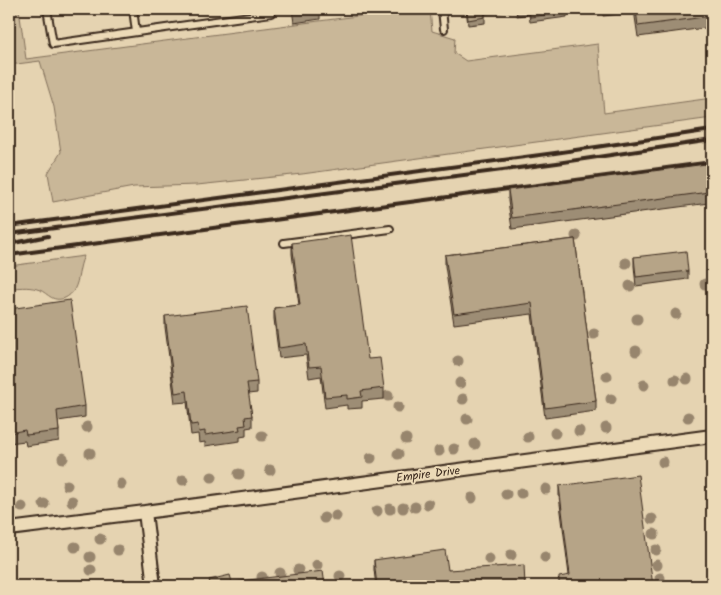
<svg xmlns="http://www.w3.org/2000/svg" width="721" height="595" font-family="Kalam,sans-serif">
  <rect width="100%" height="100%" fill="#e5d3b1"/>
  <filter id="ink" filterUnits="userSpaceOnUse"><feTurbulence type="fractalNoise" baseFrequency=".02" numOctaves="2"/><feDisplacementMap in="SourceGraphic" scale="10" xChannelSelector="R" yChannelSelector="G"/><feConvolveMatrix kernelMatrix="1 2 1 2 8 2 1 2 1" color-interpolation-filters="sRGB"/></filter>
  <g filter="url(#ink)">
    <path fill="#c9b798" stroke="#82705b" d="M 9,9 L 19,9 L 26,59 L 404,10 L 406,9 L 430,9 L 432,31 L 455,38 L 454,53 L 466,61 L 598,44 L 604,113 L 712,98 L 712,118 L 302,174 L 197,185 L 134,187 L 53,202 L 48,173 L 61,152 L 54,107 L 40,61 L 9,65 Z
      M 84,256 C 78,268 80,279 74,290 C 72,293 69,296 65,298 C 51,303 48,292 37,289 C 28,286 17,288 9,288 L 9,266 Z"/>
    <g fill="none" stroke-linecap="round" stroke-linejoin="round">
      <g stroke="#3b2a1e" stroke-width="10">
        <path id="service" d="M 47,9 L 53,44 L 271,13
          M 133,9 L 136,32
          M 442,9 L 444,29
          M 284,243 L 390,229"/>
      </g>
      <g stroke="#3b2a1e" stroke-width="16">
        <path id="minor" d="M 9,529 L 145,512
          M 154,586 L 145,512 L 712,436"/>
      </g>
      <use href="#service" stroke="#ecdab7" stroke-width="6"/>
      <use href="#minor" stroke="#ecdab7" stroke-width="12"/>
      <path stroke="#3b2a1e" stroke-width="4" d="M 9,226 L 555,153 L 712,130
        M 9,234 L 557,163 L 712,140
        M 9,244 L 48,236
        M 9,255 L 712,162"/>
    </g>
    <g fill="#97856d">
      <circle cx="576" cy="236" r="5.5"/>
      <circle cx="626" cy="263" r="5.5"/>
      <circle cx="705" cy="284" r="5.5"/>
      <circle cx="630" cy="286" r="5.5"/>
      <circle cx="676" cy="314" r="5.5"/>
      <circle cx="637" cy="319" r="5.5"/>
      <circle cx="594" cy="334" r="5.5"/>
      <circle cx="636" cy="351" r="5.5"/>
      <circle cx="458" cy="361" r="5.5"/>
      <circle cx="607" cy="376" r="5.5"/>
      <circle cx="687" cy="379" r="5.5"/>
      <circle cx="675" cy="380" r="5.5"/>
      <circle cx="460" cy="383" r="5.5"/>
      <circle cx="644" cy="385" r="5.5"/>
      <circle cx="388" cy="396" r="5.5"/>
      <circle cx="463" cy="399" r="5.5"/>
      <circle cx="611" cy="399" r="5.5"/>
      <circle cx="398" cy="407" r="5.5"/>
      <circle cx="688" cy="417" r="5.5"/>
      <circle cx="467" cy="419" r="5.5"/>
      <circle cx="87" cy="427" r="5.5"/>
      <circle cx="606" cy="428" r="5.5"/>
      <circle cx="579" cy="431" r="5.5"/>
      <circle cx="555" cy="433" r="5.5"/>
      <circle cx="262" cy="436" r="5.5"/>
      <circle cx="528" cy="437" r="5.5"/>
      <circle cx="406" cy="439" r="5.5"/>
      <circle cx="475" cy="444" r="5.5"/>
      <circle cx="454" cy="449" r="5.5"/>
      <circle cx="439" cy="451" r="5.5"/>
      <circle cx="90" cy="453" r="5.5"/>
      <circle cx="398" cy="454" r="5.5"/>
      <circle cx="63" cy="458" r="5.5"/>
      <circle cx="371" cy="458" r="5.5"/>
      <circle cx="663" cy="462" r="5.5"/>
      <circle cx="270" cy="470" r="5.5"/>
      <circle cx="239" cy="474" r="5.5"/>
      <circle cx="212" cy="477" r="5.5"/>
      <circle cx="183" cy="480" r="5.5"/>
      <circle cx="121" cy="484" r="5.5"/>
      <circle cx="67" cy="485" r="5.5"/>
      <circle cx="546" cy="489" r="5.5"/>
      <circle cx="521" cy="493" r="5.5"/>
      <circle cx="506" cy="494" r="5.5"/>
      <circle cx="472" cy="498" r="5.5"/>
      <circle cx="72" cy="501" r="5.5"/>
      <circle cx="44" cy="504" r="5.5"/>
      <circle cx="428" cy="504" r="5.5"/>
      <circle cx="22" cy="507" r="5.5"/>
      <circle cx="415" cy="507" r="5.5"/>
      <circle cx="403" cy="508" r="5.5"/>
      <circle cx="390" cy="509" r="5.5"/>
      <circle cx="377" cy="511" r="5.5"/>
      <circle cx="336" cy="516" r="5.5"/>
      <circle cx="324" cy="518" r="5.5"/>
      <circle cx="652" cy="519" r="5.5"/>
      <circle cx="654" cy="534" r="5.5"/>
      <circle cx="100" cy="539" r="5.5"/>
      <circle cx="75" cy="547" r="5.5"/>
      <circle cx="118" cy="550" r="5.5"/>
      <circle cx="656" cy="550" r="5.5"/>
      <circle cx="511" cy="555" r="5.5"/>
      <circle cx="90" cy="557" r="5.5"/>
      <circle cx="545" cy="557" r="5.5"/>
      <circle cx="489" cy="559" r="5.5"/>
      <circle cx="317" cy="565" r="5.5"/>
      <circle cx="657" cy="565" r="5.5"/>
      <circle cx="91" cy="570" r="5.5"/>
      <circle cx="298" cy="570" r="5.5"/>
      <circle cx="280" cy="573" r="5.5"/>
      <circle cx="340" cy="576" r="5.5"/>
      <circle cx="262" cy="577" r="5.5"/>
      <circle cx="660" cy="578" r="5.5"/>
    </g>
    <path fill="#9d8d74" stroke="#3b2a1e" d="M 292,9 L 320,9 L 320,19 L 294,23 Z
      M 466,9 L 582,9 L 567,11 L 567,17 L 530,22 L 529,14 L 517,16 L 516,10 L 485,14 L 485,23 L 468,25 Z
      M 602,9 L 620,9 L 620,14 L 603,16 Z
      M 635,9 L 712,9 L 712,27 L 638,37 L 635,17 Z
      M 508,190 L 709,192 L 709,203 L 512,229 L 508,201 Z
      M 575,239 L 596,401 L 596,411 L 545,418 L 532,314 L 454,324 L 445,266 L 445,255 Z
      M 292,243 L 368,359 L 384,388 L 384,399 L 362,401 L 362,408 L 347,409 L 347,405 L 325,408 L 321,376 L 309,378 L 306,355 L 279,358 L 274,319 L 274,308 L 299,305 L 292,254 Z
      M 634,257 L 688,271 L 688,279 L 636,286 L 634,266 Z
      M 9,309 L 85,406 L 85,417 L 58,421 L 59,431 L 59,441 L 26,446 L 25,441 L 9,443 Z
      M 165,316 L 257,382 L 257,393 L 248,394 L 252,416 L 252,427 L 246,428 L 246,436 L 240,437 L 240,441 L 205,446 L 205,442 L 199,443 L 198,434 L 191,435 L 187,402 L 175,403 L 165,327 Z
      M 559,486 L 653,586 L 569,575 L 559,496 Z
      M 374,560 L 448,570 L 525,586 L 376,586 L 374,570 Z"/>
    <path fill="#b6a487" stroke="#3b2a1e" d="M 293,9 L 320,9 L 294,12 Z
      M 467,9 L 484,9 L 485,17 L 468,20 Z
      M 517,9 L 528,9 L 517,10 Z
      M 529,9 L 566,9 L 567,12 L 530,17 Z
      M 603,9 L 620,9 L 603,11 Z
      M 636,9 L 712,9 L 712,16 L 638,26 Z
      M 706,164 L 709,192 L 512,218 L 508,190 Z
      M 351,235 L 368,359 L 380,358 L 384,388 L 361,391 L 362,397 L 347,399 L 347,395 L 325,397 L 321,366 L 309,367 L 306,344 L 279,348 L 274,308 L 300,305 L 292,243 Z
      M 575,239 L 596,401 L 545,408 L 532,303 L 454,314 L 445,255 Z
      M 686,251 L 688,271 L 636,277 L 634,257 Z
      M 70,300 L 85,406 L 57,411 L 59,431 L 26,435 L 25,430 L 9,433 L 9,309 Z
      M 247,306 L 257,382 L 247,383 L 252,416 L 245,417 L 246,425 L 239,426 L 240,430 L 205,435 L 205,431 L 199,432 L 198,424 L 191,425 L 187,391 L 175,393 L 165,316 Z
      M 638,475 L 653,586 L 559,586 L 559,577 L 570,575 L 559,486 Z
      M 445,550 L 448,570 L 524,565 L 525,586 L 377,586 L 374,560 Z
      M 323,571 L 325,586 L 211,586 L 209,580 L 230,575 L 232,582 Z
      M 712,579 L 712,586 L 678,586 L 678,584 Z"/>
  </g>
  <g text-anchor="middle" stroke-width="4" stroke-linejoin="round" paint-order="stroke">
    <g font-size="12" fill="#3b2a1e" stroke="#ecdab7">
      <text transform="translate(428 474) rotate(-7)" y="4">Empire Drive</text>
    </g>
  </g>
  <rect width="721" height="595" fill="none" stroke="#ecdab7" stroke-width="30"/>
  <rect x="15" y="15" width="691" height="565" fill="none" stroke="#3b2a1e" stroke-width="2" filter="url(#ink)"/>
</svg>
